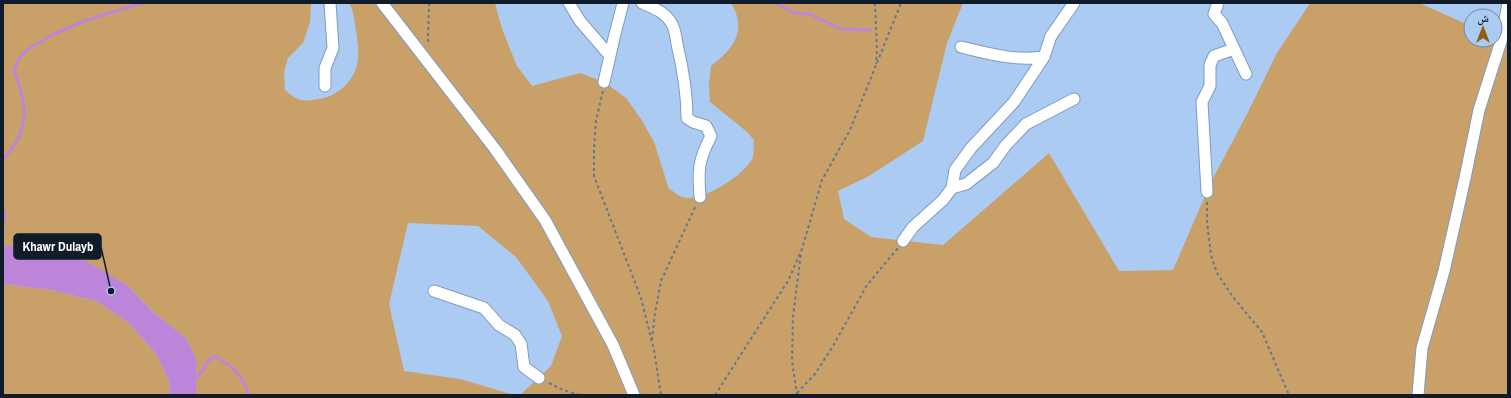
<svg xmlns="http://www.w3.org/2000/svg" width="1511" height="398" font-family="'Archivo Narrow','Noto Naskh Arabic',sans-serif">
  <rect width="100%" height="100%" fill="#abcbf3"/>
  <path fill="#caa069" d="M 3,3 L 311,3 L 310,22 L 303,43 L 288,58 L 284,72 L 285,90 C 297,101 303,102 319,99 C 339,96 357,79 358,57 C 359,48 357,39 356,30 C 354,20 354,11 349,3 L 495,3 L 502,29 L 517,66 L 532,86 L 580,73 L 604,82 L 626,98 L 641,119 L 654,142 L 669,189 C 673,191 677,195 682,197 C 700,204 744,175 752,159 C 755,154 753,145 754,140 L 746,131 L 710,102 L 709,84 L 711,66 C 733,49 748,31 731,3 L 963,3 L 947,43 L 923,141 L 869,176 L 838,191 L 844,219 L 871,237 L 943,245 L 1049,153 L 1119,271 L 1173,270 L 1211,182 L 1246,116 L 1277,53 L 1310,3 L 1419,3 L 1471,26 L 1471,40 L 1495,40 L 1495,35 L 1508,40 L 1508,395 L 520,395 L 551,366 L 562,336 L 548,301 L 516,257 L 478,226 L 408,223 L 389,304 L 404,371 L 460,379 L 514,395 L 196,395 L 197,361 L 186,338 L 153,312 L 127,285 L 26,246 L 3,246 Z
    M 3,284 L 51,290 L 96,301 L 128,322 L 157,355 L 169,381 L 170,395 L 3,395 Z"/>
  <path fill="#bc85d9" d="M 3,246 L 26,246 L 58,251 L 86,261 L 127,285 L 153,312 L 186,338 L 197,361 L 196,395 L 170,395 L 169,381 L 157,355 L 128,322 L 96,301 L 51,290 L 3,284 Z"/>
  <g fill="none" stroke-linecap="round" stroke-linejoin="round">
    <path stroke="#bc85d9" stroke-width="3" d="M 776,3 L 795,13 L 809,14 L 841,29 L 871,30
      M 3,159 C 30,131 28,106 14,71 L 19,58 L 28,49 L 56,33 L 87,20 L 142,3
      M 3,206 L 5,219 L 3,222
      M 194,380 L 203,370 L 207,362 L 214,356 C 232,365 243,376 249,395"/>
    <g stroke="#7d9cc2" stroke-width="13">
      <path id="minor" d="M 382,3 L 495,149 L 545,220 L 613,345 L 634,395
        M 569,3 L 580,21 L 610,56
        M 642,3 C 654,8 665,12 672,24 C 675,29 676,38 677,44 C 683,69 687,93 687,118 L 693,122 L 706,126 L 711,136 C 698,161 698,170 700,197
        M 1218,3 L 1214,14 L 1222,23 L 1246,74
        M 961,47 C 990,54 1014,61 1044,57
        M 604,82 L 614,38 L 623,3
        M 325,86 L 325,68 L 333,48 L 330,3
        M 952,188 L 955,170 L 971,148 L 1014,102 L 1044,57 L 1051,36 L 1074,3
        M 1207,192 L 1202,102 L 1210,86 L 1210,65 L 1214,56 L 1234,49
        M 903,241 L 913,227 L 943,200 L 952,188 L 966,184 L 993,163 L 1006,145 L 1026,124 L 1074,99
        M 434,291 L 484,308 L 499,325 L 515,335 L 521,344 L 524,367 L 539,378
        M 1418,395 L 1422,348 L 1444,271 L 1465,178 L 1479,110 L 1502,38 L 1508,3"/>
    </g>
    <path stroke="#607792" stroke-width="2" stroke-dasharray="3 3" stroke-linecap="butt" d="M 429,3 L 428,39 L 429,45
      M 875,3 L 877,49 L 876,64
      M 603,91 L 596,120 L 594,150 L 594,176 L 641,298 L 654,350 L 661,395
      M 1207,202 L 1207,222 L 1211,255 L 1217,273 L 1233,297 L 1262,332 L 1289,395
      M 652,340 L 655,313 L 661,281 L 696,205
      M 549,383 L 563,390 L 580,395
      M 797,393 L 815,374 L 833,346 L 867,285 L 898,248
      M 715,395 L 788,281 L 802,249 L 822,180 L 850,130 L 901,3
      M 797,395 L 792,361 L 793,317 L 801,253"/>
    <use href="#minor" stroke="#fff" stroke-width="11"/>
  </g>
  <path fill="none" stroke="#101c2a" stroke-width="1.5" d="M111 291L101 247"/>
  <circle fill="#101c2a" stroke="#abcbf3" stroke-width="1.5" cx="111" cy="291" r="4"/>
  <rect fill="#101c2a" stroke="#101c2a" stroke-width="1.5" x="14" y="234" width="87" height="25" rx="4"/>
  <g font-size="13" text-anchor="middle" font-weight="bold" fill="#fff">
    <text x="58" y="251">Khawr Dulayb</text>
  </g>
  <rect width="1511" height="398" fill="none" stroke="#101c2a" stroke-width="8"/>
  <g transform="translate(1483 28)"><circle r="19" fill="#abcbf3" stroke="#6d85a3"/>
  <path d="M0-3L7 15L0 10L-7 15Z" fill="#8e5e08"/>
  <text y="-6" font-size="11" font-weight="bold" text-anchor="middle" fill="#101c2a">ش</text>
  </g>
</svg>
